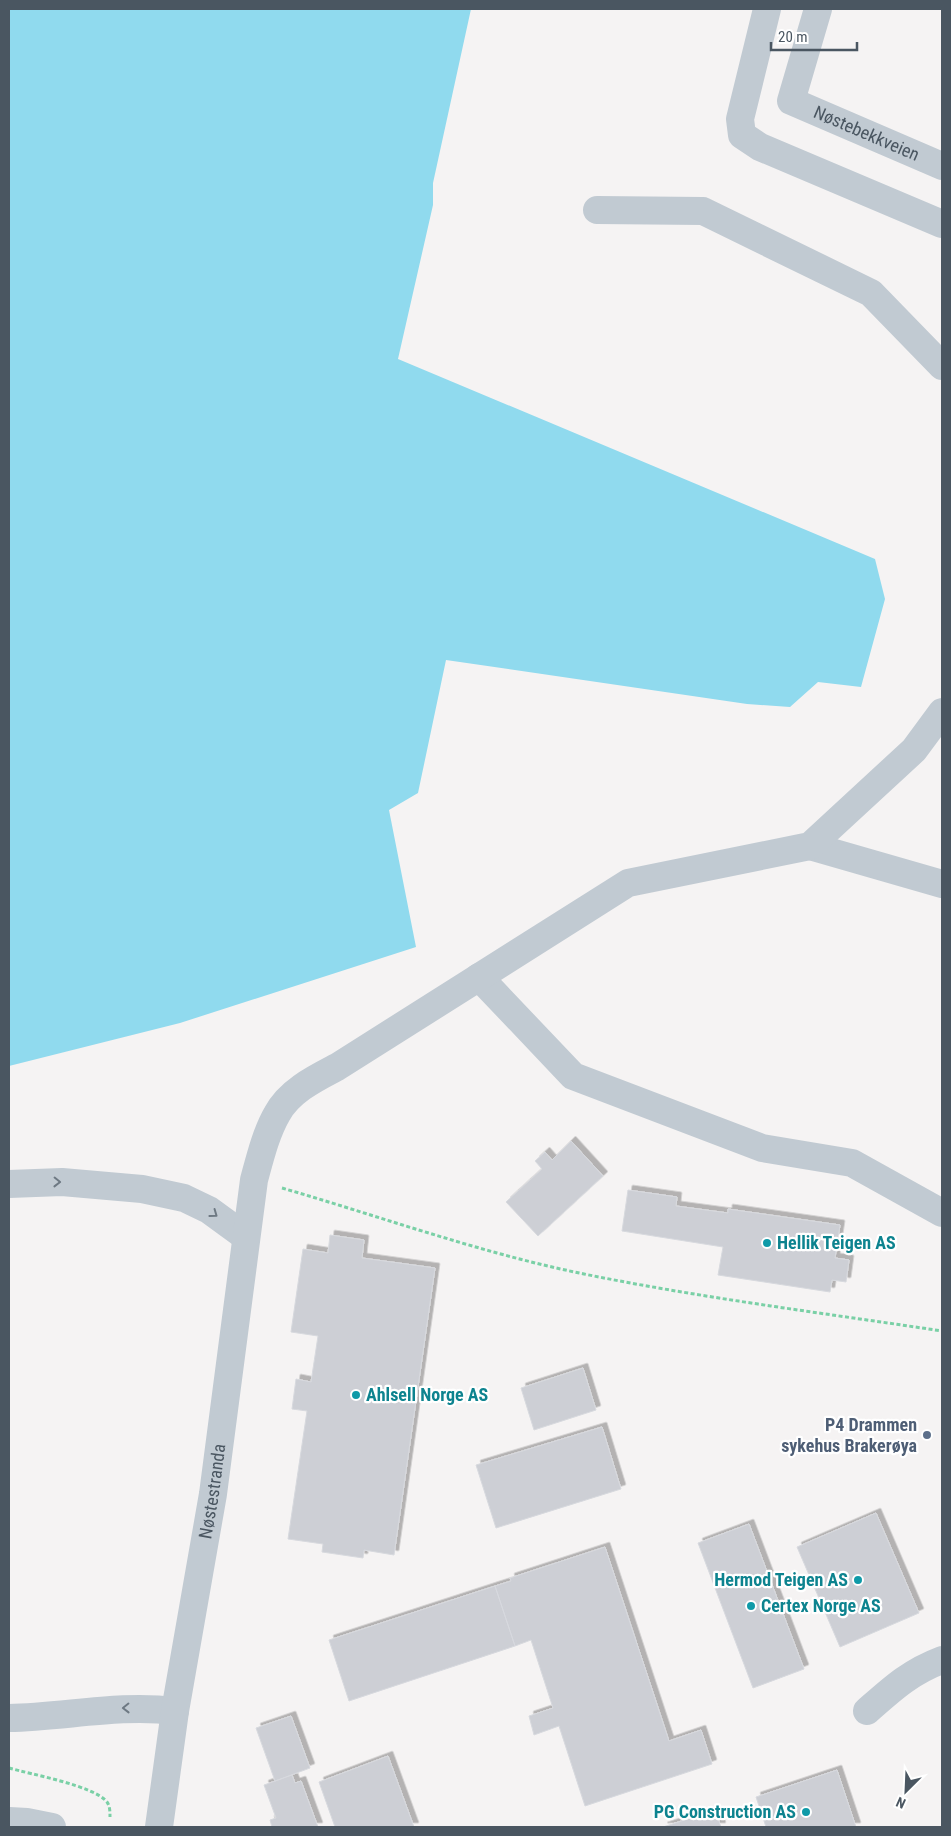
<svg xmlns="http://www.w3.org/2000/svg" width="951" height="1836" font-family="'Roboto Condensed',sans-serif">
  <defs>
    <filter id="shadow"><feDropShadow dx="4.5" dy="-4.5" stdDeviation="0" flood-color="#0004"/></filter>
  </defs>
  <rect width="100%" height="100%" fill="#f5f3f3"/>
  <path fill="#90daee" d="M 9,9 L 471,9 L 433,183 L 433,205 L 398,359 L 875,559 L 885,599 L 861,687 L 818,682 L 790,707 L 747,704 L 446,660 L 418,793 L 389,810 L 416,947 L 180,1023 L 9,1066 Z"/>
  <path fill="#cdcfd5" stroke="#d7d9de" filter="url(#shadow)" d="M 571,1141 L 603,1176 L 538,1236 L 506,1202 L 542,1169 L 535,1161 L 545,1152 L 552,1160 Z
    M 628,1190 L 677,1197 L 676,1206 L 728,1213 L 728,1209 L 840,1225 L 835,1258 L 849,1260 L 846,1282 L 832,1280 L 830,1292 L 718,1275 L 723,1247 L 622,1231 Z
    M 330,1235 L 364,1240 L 362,1258 L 435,1268 L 394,1555 L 364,1550 L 363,1558 L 322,1552 L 323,1544 L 288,1539 L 307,1411 L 292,1409 L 296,1379 L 311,1382 L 318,1336 L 291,1332 L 303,1249 L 328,1253 Z
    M 583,1368 L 596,1410 L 534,1430 L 521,1388 Z
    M 602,1427 L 621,1489 L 496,1528 L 476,1465 Z
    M 876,1513 L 919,1613 L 840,1647 L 797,1547 Z
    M 749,1524 L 804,1669 L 753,1688 L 698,1543 Z
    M 605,1547 L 669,1741 L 701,1730 L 712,1764 L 585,1806 L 559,1726 L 534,1735 L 529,1716 L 553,1708 L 531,1640 L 515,1646 L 495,1586 L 511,1581 L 510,1578 Z
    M 495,1586 L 515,1646 L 349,1701 L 329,1640 Z
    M 291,1716 L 310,1768 L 275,1781 L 256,1728 Z
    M 388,1756 L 414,1827 L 335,1827 L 319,1782 Z
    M 837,1770 L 856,1827 L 766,1827 L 756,1797 Z
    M 292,1775 L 295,1783 L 301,1781 L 318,1827 L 272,1827 L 270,1820 L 276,1818 L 264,1785 Z
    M 715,1810 L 721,1827 L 663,1827 Z"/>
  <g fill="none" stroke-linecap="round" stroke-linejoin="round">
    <path stroke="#7ad0a6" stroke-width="3" stroke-dasharray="4 2.5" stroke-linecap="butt" d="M 282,1188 C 382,1217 481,1253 584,1274 C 702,1298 823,1313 942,1331
      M 9,1768 C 30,1774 95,1786 107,1802 C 110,1806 110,1812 110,1817"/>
    <g stroke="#c1cad2" stroke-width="28">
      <path d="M 767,9 L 740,119 L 742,135 L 760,147 L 942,224"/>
      <path id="s1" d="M 818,9 L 791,101 L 942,166"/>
      <path d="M 597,210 L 703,211 L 871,293 L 942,366"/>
      <path d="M 810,846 L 942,884"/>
      <path d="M 479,977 L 573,1076 L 762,1148 L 852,1163 L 942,1213"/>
      <path d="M 9,1184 L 62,1182 L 142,1189 L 184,1198 L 209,1210 L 246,1237"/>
      <path d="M 867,1711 C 892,1689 910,1672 942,1660"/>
      <path d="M 9,1718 C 65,1717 119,1704 175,1711"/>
      <path d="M 9,1821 L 27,1822 L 52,1827"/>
      <path id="s2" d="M 159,1827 L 175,1711 L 213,1494 L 254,1180 C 260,1158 266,1133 277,1114 C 289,1091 316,1078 337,1067 L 628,883 L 810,846 L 914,750 L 942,712"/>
    </g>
  </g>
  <defs><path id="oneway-chevron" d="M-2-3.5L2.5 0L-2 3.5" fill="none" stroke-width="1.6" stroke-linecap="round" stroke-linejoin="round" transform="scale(1.25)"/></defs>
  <g stroke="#6e7983">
    <use href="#oneway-chevron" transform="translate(57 1182) rotate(1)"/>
    <use href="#oneway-chevron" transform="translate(214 1214) rotate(36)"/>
    <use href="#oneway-chevron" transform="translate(126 1708) rotate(179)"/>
  </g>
  <g fill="#0f9aa8" stroke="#fff" stroke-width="2">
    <circle cx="767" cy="1243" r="5"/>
    <circle cx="356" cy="1395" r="5"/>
    <circle cx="858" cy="1580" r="5"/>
    <circle cx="751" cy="1606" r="5"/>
    <circle cx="806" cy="1812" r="5"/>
  </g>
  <circle fill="#5c6f8a" stroke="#fff" stroke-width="2" cx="927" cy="1435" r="5"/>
  <g text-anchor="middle" stroke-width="4.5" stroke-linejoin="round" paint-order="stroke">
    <g font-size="18" fill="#4a5661" stroke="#fff">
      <text dy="6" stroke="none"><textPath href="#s1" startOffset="178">Nøstebekkveien</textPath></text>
      <text dy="6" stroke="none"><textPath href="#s2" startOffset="340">Nøstestranda</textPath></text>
    </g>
    <g font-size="18" font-weight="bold" fill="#0d838f" stroke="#fff" text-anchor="start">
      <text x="777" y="1249">Hellik Teigen AS</text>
      <text x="366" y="1401">Ahlsell Norge AS</text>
      <text x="848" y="1586" text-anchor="end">Hermod Teigen AS</text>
      <text x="761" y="1612">Certex Norge AS</text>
      <text x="796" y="1818" text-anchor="end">PG Construction AS</text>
    </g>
    <g font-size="18" font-weight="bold" fill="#4e5e75" stroke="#fff" text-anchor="end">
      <text x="917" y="1431">P4 Drammen<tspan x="917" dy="21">sykehus Brakerøya</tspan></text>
    </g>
  </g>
  <rect width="951" height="1836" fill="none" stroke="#4a5661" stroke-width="20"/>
  <g transform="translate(906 1791) rotate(204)" stroke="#ffffff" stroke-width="4" paint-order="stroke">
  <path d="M0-4L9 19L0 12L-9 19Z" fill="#4a5661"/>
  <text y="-8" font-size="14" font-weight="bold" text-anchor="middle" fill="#4a5661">N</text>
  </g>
  <path d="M771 42v8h86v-8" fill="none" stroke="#4a5661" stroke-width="2.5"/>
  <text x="778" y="42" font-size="15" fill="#4a5661" stroke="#ffffff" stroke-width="4" paint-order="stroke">20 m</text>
</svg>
